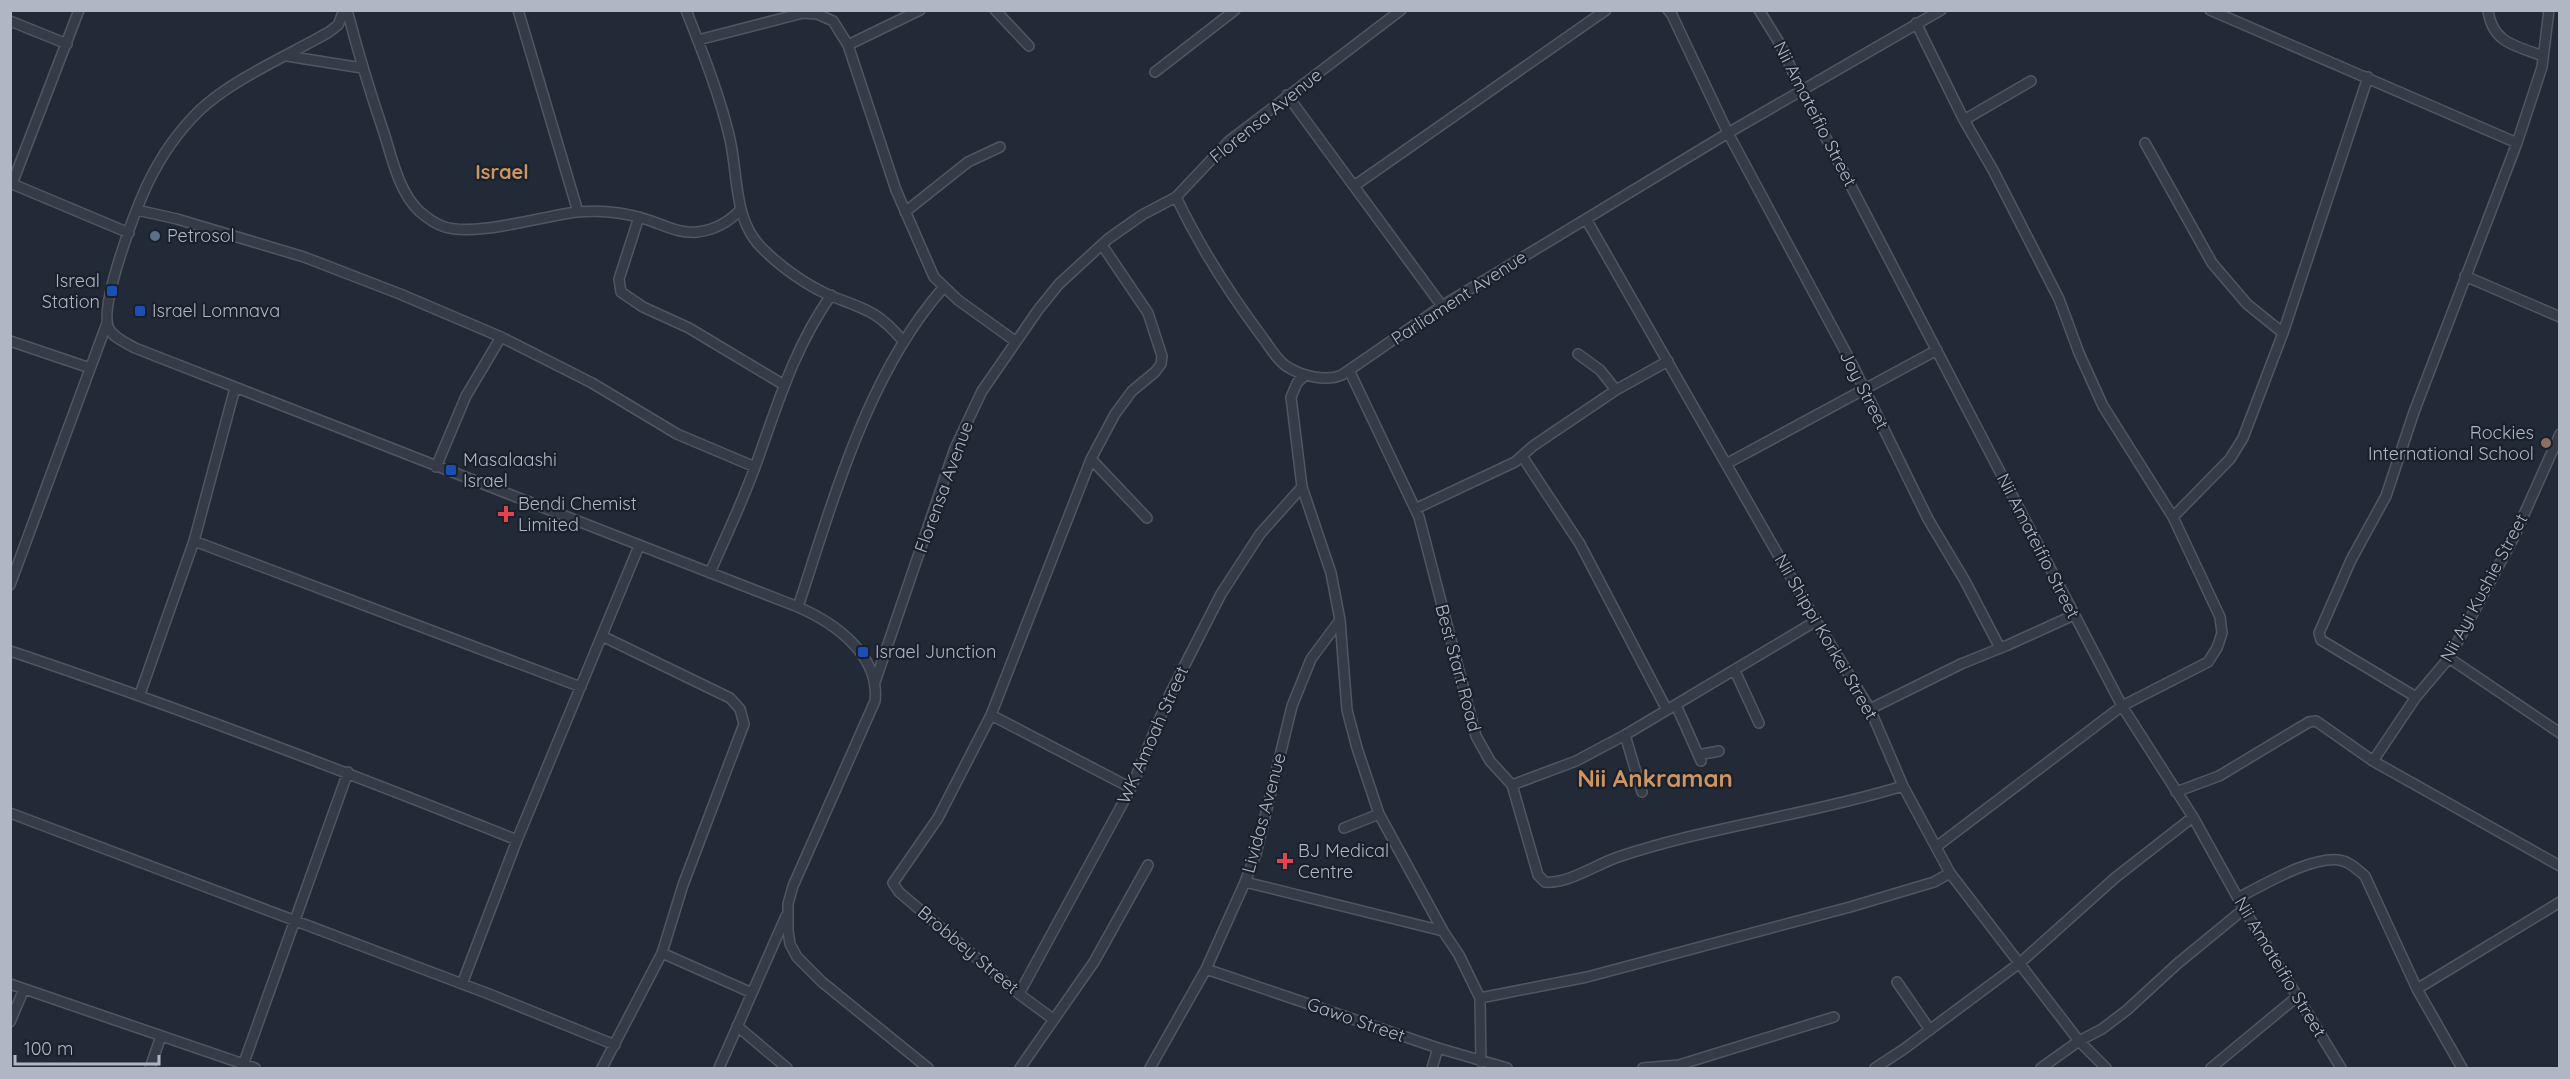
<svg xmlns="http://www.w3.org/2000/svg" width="2570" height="1079" font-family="Quicksand,sans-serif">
  <rect width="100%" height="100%" fill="#222a37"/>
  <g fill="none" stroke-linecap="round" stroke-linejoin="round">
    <g stroke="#505762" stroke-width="12">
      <path id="minor" d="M 344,10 L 338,25 L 329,32 C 289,55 233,79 200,110 C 178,131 160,158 147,185 C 136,209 98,307 109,329 C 114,338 126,343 135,348 L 798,607 C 835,623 880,655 875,701 L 793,886 L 788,904 L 788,931 L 790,944 L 797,957 L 822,982 L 928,1068
        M 347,10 C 358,52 370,92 384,133 C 392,158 399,192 419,211 C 426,217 434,223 442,226 C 473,238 542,216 577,212 C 599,210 623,212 645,219 C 662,224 678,234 697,232 C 715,230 728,223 740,210
        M 518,10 L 578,212
        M 686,10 C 702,51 719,93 729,135 C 739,174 732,221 764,250 C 782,268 808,286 831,296 C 865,309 878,311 903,341
        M 995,10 L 1029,46
        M 1668,10 L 1672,15 L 1728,133 L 1852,364 L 1928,519 L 1965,581 L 2000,648
        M 1759,10 L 1780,44 L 1802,92 L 2122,706 L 2193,817 L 2244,909 L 2341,1068
        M 2210,10 L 2517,143
        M 2488,10 C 2492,43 2516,46 2543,56
        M 10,21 L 67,44
        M 1916,23 L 1964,120 L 1993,170 L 2059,299 L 2079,353 L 2103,406 L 2173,517 L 2220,617 L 2222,633 L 2217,648 L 2208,662 L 2122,706 L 1936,847
        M 698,40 L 803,13 L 817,14 L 833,21 L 848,45 L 896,190 L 934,277 L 958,300 L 1015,341
        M 848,45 L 920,10
        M 287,56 L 362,68
        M 1155,72 L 1235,10
        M 1287,95 L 1442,306
        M 1964,120 L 2031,81
        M 2145,143 L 2212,263 L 2247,304 L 2283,333
        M 10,183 L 129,233
        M 12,184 L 79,10
        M 1354,186 L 1606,10
        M 1176,197 C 1200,247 1230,294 1263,338 C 1269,346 1277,360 1286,366 C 1301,376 1326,382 1342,375 L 1442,306 L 1728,133 L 1941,10
        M 137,210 L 177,219 L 304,257 L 400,294 L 501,337 L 592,383 L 677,434 L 755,467
        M 905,212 L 968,162 L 1000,147
        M 639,217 L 619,279 L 621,292 L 643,307 L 689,328 L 784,385
        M 1586,219 L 1816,621 L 1870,709 L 1903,786 L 1950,873 L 2079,1041 L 2106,1068
        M 2465,276 L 2560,317
        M 10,341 L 90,368
        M 1578,354 L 1600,370 L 1616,390
        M 1349,370 L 1419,517 L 1476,736 L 1490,761 L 1512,785 L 1538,875 L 1545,882 C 1568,884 1595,865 1618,857 C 1711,826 1809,815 1903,786
        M 1305,375 L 1297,383 L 1291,397 L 1302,487 L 1331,573 L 1340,620 L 1347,710 L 1357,748 L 1379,814 L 1443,931 L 1459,955 L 1480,998 L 1481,1062
        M 1522,456 L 1580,544 L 1667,710
        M 1091,459 L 1147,518
        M 1726,464 L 1937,350
        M 436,467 L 466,396 L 501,337
        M 1415,509 L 1515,462 L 1533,446 L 1616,390 L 1668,361
        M 2173,517 L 2230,459 L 2243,438 L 2283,333 L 2368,77
        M 194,541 L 581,687
        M 710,573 C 725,538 742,503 755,467 C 778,404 792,352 831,295
        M 10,585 L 107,323
        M 798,607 C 834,498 867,375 943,288
        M 10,651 C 181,708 349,773 517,840
        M 2449,658 L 2560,733
        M 1735,671 L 1759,723
        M 875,682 L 955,448 L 982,391 L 1038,310 L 1059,284 L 1108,239 L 1142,215 L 1176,197 L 1229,141 L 1401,10
        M 140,694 L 194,541 L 235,388
        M 2416,697 L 2321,640 L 2319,633 L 2351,560 L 2386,496 L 2414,412 L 2517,143 L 2542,67 L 2549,10
        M 1676,705 L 1701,761
        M 1870,709 L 1961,664 L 2008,645 L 2074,615
        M 991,715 L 1131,788
        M 1625,735 L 1642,792
        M 1698,755 L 1719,751
        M 2373,761 L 2416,697 L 2449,658 L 2513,539 L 2560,434
        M 1512,785 L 1576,761 L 1625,735 L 1816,621
        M 2176,792 L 2219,776 L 2309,722 L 2316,721 L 2373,761 L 2560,866
        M 10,813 L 489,994 L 615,1045
        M 1344,828 L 1379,814
        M 1245,882 L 1443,931
        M 2238,898 C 2261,886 2321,850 2346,862 C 2353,865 2359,871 2365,876 L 2417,989 L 2462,1068
        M 662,953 L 752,993
        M 1206,969 L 1438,1048 L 1507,1068
        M 1897,982 L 1930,1030
        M 10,984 L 255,1068
        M 462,984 L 517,840 L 639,546
        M 2417,989 L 2560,902
        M 1019,994 L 1131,788 L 1170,694 L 1221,594 L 1260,534 L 1302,487
        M 1480,998 L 1587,977 L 1850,907 L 1934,882 L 1950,873
        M 1053,1019 L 1019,994 L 899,892 L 893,883 L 938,818 L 991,715 L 1091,459 L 1115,414 L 1132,391 L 1155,372 L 1161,364 L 1162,356 L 1148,313 L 1102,245
        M 10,1022 L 24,989
        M 737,1026 L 787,1068
        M 150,1068 L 161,1036
        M 242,1068 L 348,772
        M 602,1068 L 662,953 L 683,885 L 744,724 L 740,709 L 730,698 L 602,636
        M 719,1068 L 786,916
        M 1020,1068 L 1094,962 L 1148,865
        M 1150,1068 L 1206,969 L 1245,882 L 1256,854 L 1292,706 L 1311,659 L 1340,620
        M 1432,1068 L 1438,1048
        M 1643,1068 L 1679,1065 L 1834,1017
        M 1875,1068 L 1904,1049 L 2021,962 L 2116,877 L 2193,817
        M 2041,1068 L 2079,1041 L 2102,1029 L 2127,1010 L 2177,964 L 2244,909
        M 2211,1068 L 2298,996"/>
    </g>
    <use href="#minor" stroke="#353c48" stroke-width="9"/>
  </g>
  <circle fill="#5c6f8a" stroke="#1a212c" stroke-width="2" cx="155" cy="236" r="6"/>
  <g fill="#1a4fb4" stroke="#1a212c" stroke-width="2">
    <rect x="106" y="285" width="12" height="12" rx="3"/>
    <rect x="134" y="305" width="12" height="12" rx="3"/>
    <rect x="445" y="464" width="12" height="12" rx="3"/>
    <rect x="857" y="646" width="12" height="12" rx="3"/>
  </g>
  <circle fill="#8d6e63" stroke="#1a212c" stroke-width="2" cx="2546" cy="443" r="6"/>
  <g fill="#e0444e" stroke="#1a212c" stroke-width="2">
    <path d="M503 505h6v6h6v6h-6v6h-6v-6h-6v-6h6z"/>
    <path d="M1282 852h6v6h6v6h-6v6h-6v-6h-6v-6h6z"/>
  </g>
  <g text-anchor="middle" stroke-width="4.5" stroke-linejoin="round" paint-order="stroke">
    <g font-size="18" fill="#b0b7c4" stroke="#1a212c">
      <text transform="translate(1815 114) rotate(63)" y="6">Nii Amateifio Street</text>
      <text transform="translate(1266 116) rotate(-39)" y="6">Florensa Avenue</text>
      <text transform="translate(1459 298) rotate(-33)" y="6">Parliament Avenue</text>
      <text transform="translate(1864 390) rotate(63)" y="6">Joy Street</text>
      <text transform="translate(944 487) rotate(-70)" y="6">Florensa Avenue</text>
      <text transform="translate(2038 546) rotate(63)" y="6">Nii Amateifio Street</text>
      <text transform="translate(2484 588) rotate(-62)" y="6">Nii Ayi Kushie Street</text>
      <text transform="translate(1826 637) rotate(60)" y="6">Nii Shippi Korkei Street</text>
      <text transform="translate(1458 668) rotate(75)" y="6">Best Start Road</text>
      <text transform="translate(1153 735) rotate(-66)" y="6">WK Amoah Street</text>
      <text transform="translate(1264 813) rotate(-75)" y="6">Lividas Avenue</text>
      <text transform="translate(968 950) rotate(40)" y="6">Brobbey Street</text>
      <text transform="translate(2280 967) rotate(59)" y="6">Nii Amateifio Street</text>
      <text transform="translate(1356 1020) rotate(19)" y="6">Gawo Street</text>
    </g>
    <g font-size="18" fill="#b0b7c4" stroke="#1a212c" text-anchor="start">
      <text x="167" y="242">Petrosol</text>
      <text x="100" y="287" text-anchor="end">Isreal<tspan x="100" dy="21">Station</tspan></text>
      <text x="152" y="317">Israel Lomnava</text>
      <text x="2534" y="439" text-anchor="end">Rockies<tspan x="2534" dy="21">International School</tspan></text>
      <text x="463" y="466">Masalaashi<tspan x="463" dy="21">Israel</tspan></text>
      <text x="518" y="510">Bendi Chemist<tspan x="518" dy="21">Limited</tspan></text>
      <text x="875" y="658">Israel Junction</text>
      <text x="1298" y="857">BJ Medical<tspan x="1298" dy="21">Centre</tspan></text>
    </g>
    <g font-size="20" font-weight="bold" fill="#ce9461" stroke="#1a212c">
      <text x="502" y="179">Israel</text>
    </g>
    <g font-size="24" font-weight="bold" fill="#ce9461" stroke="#1a212c">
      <text x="1655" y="787">Nii Ankraman</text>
    </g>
  </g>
  <rect width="2570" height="1079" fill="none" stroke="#b0b7c4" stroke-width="24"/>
  <path d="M15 1055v9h144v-9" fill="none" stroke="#b0b7c4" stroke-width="3"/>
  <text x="24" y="1055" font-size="18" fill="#b0b7c4" stroke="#1a212c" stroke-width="4.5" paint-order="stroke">100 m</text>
</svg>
